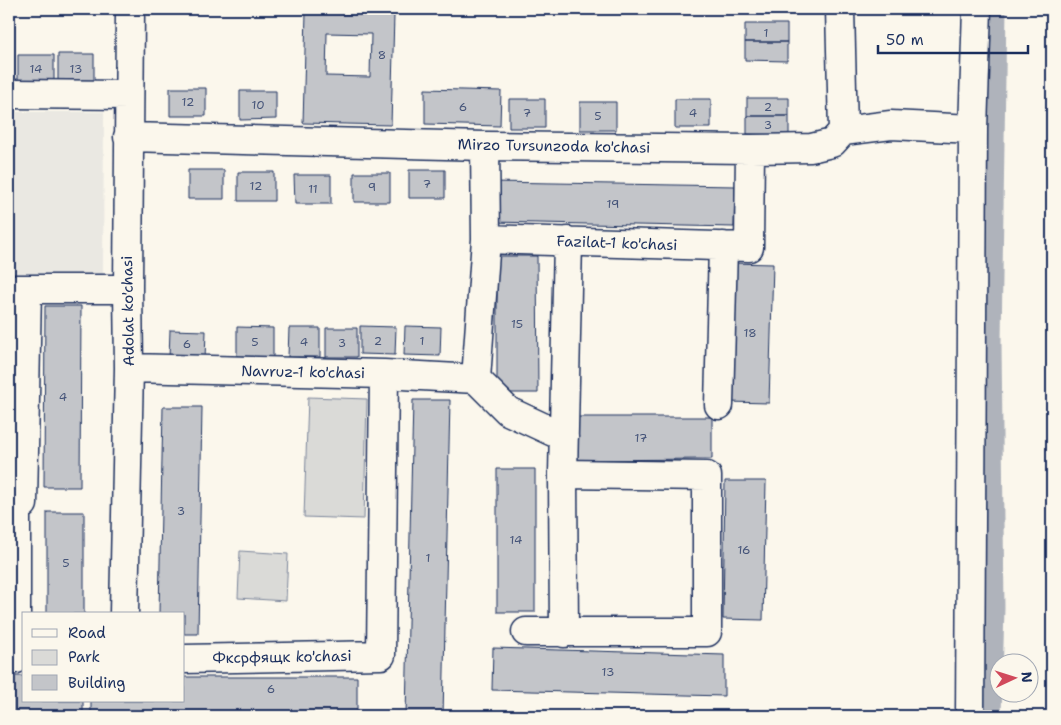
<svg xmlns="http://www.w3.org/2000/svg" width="1061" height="725" font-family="'Shantell Sans',sans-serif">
  <rect width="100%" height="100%" fill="#fbf7ec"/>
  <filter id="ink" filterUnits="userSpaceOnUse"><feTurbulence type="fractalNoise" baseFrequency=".02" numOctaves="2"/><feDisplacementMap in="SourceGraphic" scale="10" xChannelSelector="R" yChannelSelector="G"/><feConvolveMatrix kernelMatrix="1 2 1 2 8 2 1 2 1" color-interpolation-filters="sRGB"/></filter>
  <g filter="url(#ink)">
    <path fill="#eae8e2" d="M 9,112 L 104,112 L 103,278 L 9,277 Z"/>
    <path fill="#dadad7" stroke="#7a849a" d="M 308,397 L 367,399 L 364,519 L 304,517 Z
      M 240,551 L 288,554 L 286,601 L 238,598 Z"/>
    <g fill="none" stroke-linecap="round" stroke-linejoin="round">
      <path stroke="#afb3bb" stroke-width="21" d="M 991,716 L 994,608 L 991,343 L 996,9"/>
    </g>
    <path fill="#c3c5c9" stroke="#1b2f5e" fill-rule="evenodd" d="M 306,13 L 394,15 L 391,125 L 303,123 ZM 327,33 L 371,34 L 370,77 L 326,76 Z
      M 745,24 L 787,24 L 787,42 L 745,42 Z
      M 745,42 L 787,42 L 787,61 L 745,60 Z
      M 58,54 L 94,54 L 94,83 L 58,83 Z
      M 18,55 L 54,55 L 54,84 L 18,84 Z
      M 170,88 L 206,88 L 206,116 L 170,116 Z
      M 425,89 L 501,91 L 500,126 L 425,124 Z
      M 240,91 L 276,91 L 276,119 L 240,120 Z
      M 747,98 L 789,98 L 789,116 L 747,116 Z
      M 509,99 L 545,99 L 545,128 L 509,128 Z
      M 675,99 L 711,99 L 711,128 L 675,128 Z
      M 580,102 L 616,102 L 616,130 L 580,130 Z
      M 747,116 L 789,116 L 789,135 L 747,134 Z
      M 188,170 L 224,170 L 224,199 L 188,199 Z
      M 409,170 L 445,170 L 445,198 L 409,198 Z
      M 238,172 L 274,172 L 274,201 L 238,201 Z
      M 354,173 L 390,173 L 390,202 L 354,202 Z
      M 294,175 L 331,175 L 331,204 L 295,204 Z
      M 492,182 L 735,186 L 734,227 L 491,222 Z
      M 497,256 L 537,256 L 538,393 L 497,393 Z
      M 731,263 L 773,264 L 769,403 L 728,402 Z
      M 45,306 L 81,306 L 80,487 L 44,487 Z
      M 360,326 L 396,327 L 395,355 L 360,354 Z
      M 405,326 L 441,327 L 440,356 L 404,355 Z
      M 237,327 L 273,328 L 273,357 L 237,356 Z
      M 289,328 L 320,328 L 320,357 L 288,357 Z
      M 326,328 L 357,328 L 357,357 L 326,357 Z
      M 170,330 L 206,331 L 205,359 L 169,358 Z
      M 413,400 L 450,400 L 443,716 L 406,715 Z
      M 163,407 L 202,407 L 198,634 L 184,634 L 184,614 L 159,614 Z
      M 569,417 L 712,417 L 712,459 L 569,460 Z
      M 497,469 L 535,469 L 535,612 L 497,612 Z
      M 725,481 L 766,481 L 763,620 L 723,619 Z
      M 47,512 L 84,512 L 84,614 L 47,614 Z
      M 493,648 L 724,655 L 724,696 L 492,690 Z
      M 9,676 L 24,676 L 24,701 L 83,701 L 83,716 L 9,716 Z
      M 184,677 L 357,677 L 357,715 L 91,715 L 91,701 L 184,701 Z"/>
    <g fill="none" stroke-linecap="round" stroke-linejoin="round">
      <g stroke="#1b2f5e" stroke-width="31">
        <path id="minor" d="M 840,9 L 843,131
          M 9,94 L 128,95
          M 128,137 L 485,146 L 750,149 L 811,148 L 832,143 L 843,131 L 891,125 L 973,129
          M 485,146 L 486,239 L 476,379 L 508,411 L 564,437
          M 486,239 L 749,247 L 750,149
          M 9,289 L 128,289
          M 129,368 L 384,374 L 476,379
          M 719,405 L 723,246
          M 16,504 L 16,659
          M 9,505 L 23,504 L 27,289
          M 124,614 L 129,368 L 128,289 L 130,9
          M 526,632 L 707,632 L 707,476 L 563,474
          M 564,633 L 563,474 L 568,241
          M 184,659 L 381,655 L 384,374
          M 970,716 L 973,129 L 977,9"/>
      </g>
      <use href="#minor" stroke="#fbf7ec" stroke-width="28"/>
    </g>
  </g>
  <g text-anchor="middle" stroke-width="4" stroke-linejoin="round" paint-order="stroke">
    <g font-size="12" fill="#455479">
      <text x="766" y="37">1</text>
      <text x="382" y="59">8</text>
      <text x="36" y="73">14</text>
      <text x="76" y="73">13</text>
      <text x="188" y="106">12</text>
      <text x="258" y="109">10</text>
      <text x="463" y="111">6</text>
      <text x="768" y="111">2</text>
      <text x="527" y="117">7</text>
      <text x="693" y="117">4</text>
      <text x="598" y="120">5</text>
      <text x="768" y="129">3</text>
      <text x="427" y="188">7</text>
      <text x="256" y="190">12</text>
      <text x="372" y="191">9</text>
      <text x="313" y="193">11</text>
      <text x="613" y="208">19</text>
      <text x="517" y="328">15</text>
      <text x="750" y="337">18</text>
      <text x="378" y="345">2</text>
      <text x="422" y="345">1</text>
      <text x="255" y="346">5</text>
      <text x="304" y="346">4</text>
      <text x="342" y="347">3</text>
      <text x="187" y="348">6</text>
      <text x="63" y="401">4</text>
      <text x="641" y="442">17</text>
      <text x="181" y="515">3</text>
      <text x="516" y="544">14</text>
      <text x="744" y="554">16</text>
      <text x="428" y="562">1</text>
      <text x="66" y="567">5</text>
      <text x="608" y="676">13</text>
      <text x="271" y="693">6</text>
    </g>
    <g font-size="15" fill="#1b2f5e" stroke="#fbf7ec">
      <text transform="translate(554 146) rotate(1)" y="5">Mirzo Tursunzoda ko'chasi</text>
      <text transform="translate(617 243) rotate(2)" y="5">Fazilat-1 ko'chasi</text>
      <text transform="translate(128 311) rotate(-91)" y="5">Adolat ko'chasi</text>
      <text transform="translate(303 372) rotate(1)" y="5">Navruz-1 ko'chasi</text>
      <text transform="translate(282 657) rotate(-1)" y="5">Фксрфящк ko'chasi</text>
    </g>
  </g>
  <rect width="1061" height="725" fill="none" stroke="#fbf7ec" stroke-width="30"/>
  <rect x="15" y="15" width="1031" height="695" fill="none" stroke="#1b2f5e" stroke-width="2" filter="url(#ink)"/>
  <rect x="22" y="612" width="162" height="90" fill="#fbf7ec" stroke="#a1a7b3"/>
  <rect x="32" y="629" width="25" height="8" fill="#fbf7ec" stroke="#a1a7b3"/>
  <text x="68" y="638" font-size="15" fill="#1b2f5e">Road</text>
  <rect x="32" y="650" width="25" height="15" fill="#dadad7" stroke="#a1a7b3"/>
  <text x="68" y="662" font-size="15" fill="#1b2f5e">Park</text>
  <rect x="32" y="675" width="25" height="15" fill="#c3c5c9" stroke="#a1a7b3"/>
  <text x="68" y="688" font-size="15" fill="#1b2f5e">Building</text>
  <g transform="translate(1014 678) rotate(86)"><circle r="24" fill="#fbf7ec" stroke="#a1a7b3"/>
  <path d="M0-4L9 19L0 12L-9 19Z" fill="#d1495b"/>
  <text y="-8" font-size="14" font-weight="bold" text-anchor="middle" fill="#1b2f5e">N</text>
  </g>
  <path d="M878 45v8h150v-8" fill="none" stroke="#1b2f5e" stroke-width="2.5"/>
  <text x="886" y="45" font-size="15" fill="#1b2f5e" stroke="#fbf7ec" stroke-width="4" paint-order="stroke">50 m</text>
</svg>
